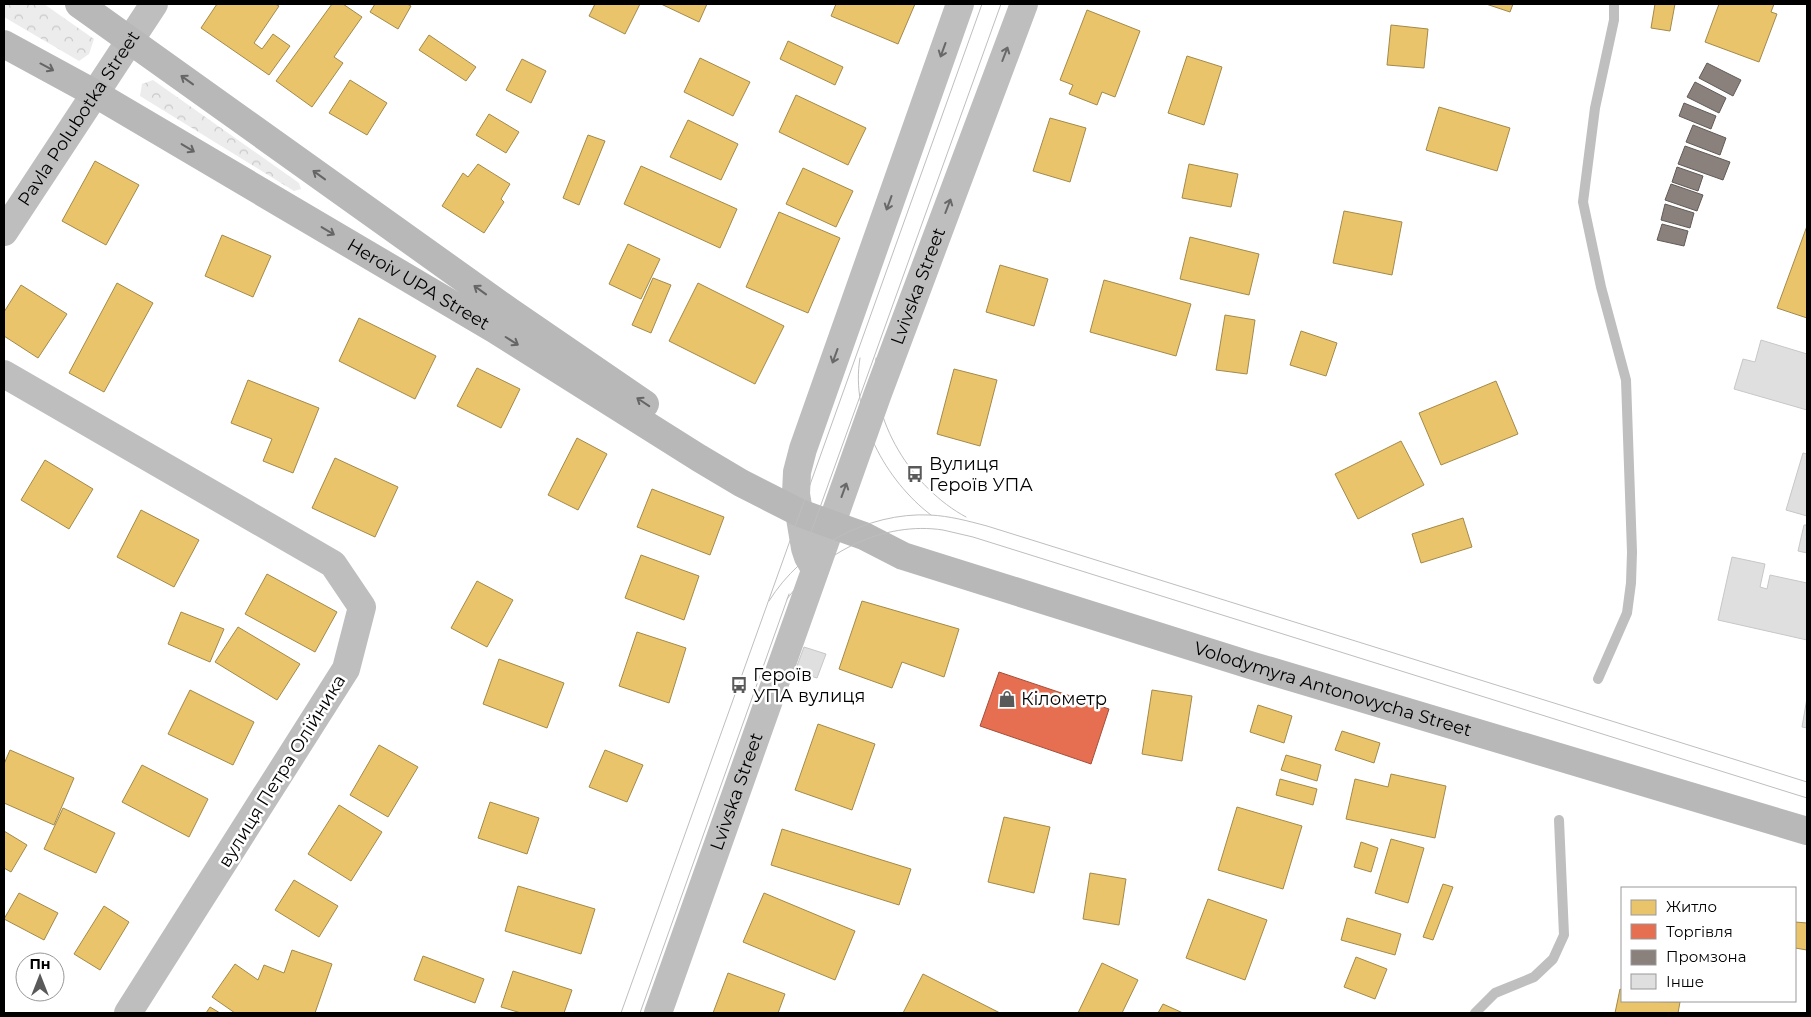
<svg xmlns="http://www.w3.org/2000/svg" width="1811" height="1017" font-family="Montserrat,sans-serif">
  <defs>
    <pattern id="park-crowns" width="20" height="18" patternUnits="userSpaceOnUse" patternTransform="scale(1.25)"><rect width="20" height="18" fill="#ececec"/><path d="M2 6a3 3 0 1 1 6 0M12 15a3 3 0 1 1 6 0" fill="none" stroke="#c9c9c9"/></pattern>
  </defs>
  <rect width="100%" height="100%" fill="#fff"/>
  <path fill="url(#park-crowns)" d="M 4,4 L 44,4 L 94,39 L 89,54 L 79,61 L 4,17 Z
    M 153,80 L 299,183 L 301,189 L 294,191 L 140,96 L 142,84 Z"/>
  <path fill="#e9c46a" stroke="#a3894a" d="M 217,4 L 275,4 L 279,6 L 254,43 L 262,49 L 273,34 L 290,46 L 269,75 L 201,28 Z
    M 332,4 L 343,4 L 362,17 L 334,57 L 343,63 L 312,107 L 276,81 Z
    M 375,4 L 407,4 L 411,6 L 398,29 L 370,12 Z
    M 595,4 L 640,4 L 625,34 L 589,16 Z
    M 661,4 L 707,4 L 699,22 Z
    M 836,4 L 915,4 L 898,44 L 831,16 Z
    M 1486,4 L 1513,4 L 1510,12 Z
    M 1655,4 L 1675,4 L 1670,31 L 1651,28 Z
    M 1719,4 L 1774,4 L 1771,12 L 1777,14 L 1759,62 L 1705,42 Z
    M 1087,10 L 1140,31 L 1115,97 L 1102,92 L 1097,105 L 1069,94 L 1073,85 L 1060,80 Z
    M 1391,25 L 1428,29 L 1424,68 L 1387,65 Z
    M 429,35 L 476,67 L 466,81 L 419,50 Z
    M 788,41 L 843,67 L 835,85 L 780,59 Z
    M 1187,56 L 1222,67 L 1204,125 L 1168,113 Z
    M 700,58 L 750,82 L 733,116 L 684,92 Z
    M 522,59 L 546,71 L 531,103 L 506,90 Z
    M 350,80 L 387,103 L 367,135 L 329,113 Z
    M 796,95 L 866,128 L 848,165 L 779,132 Z
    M 1439,107 L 1510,128 L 1497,171 L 1426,150 Z
    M 489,114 L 519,132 L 506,153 L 476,135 Z
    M 1050,118 L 1086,128 L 1070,182 L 1033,171 Z
    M 688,120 L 738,144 L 721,180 L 670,157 Z
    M 588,135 L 605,141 L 579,205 L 563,198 Z
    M 95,161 L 139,185 L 106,245 L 62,221 Z
    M 478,164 L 510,184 L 501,199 L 504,202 L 484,233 L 442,206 L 463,173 L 468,177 Z
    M 1189,164 L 1238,174 L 1231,207 L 1182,198 Z
    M 641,166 L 737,209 L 720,248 L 624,204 Z
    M 803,168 L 853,191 L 836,227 L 786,204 Z
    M 1344,211 L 1402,222 L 1392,275 L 1333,263 Z
    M 779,212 L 840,238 L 808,313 L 746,287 Z
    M 1807,226 L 1807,318 L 1777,308 Z
    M 222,235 L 271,256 L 253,297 L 205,276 Z
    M 1190,237 L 1259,254 L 1249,295 L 1180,279 Z
    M 628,244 L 660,259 L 641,299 L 609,284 Z
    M 1000,265 L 1048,279 L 1034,326 L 986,312 Z
    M 653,278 L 671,285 L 651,333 L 632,325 Z
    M 1104,280 L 1191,304 L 1176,356 L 1090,332 Z
    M 117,283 L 153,303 L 104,392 L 69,373 Z
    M 698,283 L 784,326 L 755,384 L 669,341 Z
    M 21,285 L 67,314 L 38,358 L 4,336 L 4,312 Z
    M 1225,315 L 1255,320 L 1247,374 L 1216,370 Z
    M 359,318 L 436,356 L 415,399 L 339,361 Z
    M 1301,331 L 1337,343 L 1326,376 L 1290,365 Z
    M 477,368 L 520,389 L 501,428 L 457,406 Z
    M 954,369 L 997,380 L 980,446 L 937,434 Z
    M 248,380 L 319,408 L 293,473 L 263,461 L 272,439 L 231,423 Z
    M 1496,381 L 1518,434 L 1441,465 L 1419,413 Z
    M 577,438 L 607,454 L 578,510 L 548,495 Z
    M 1401,441 L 1424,485 L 1358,519 L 1335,474 Z
    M 335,458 L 398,487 L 375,537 L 312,508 Z
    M 45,460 L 93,489 L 69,529 L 21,500 Z
    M 652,489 L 724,517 L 710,555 L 637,527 Z
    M 141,510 L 199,540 L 174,587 L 117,557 Z
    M 1463,518 L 1472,547 L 1421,563 L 1412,534 Z
    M 641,555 L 699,576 L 684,620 L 625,598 Z
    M 267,574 L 337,612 L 315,652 L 245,614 Z
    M 477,581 L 513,600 L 487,647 L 451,628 Z
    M 862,601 L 959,629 L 944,677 L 902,662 L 892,688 L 839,669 Z
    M 181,612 L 224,629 L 210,662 L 168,644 Z
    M 238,627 L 300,664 L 277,700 L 215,662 Z
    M 637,632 L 686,648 L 669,703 L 619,686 Z
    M 499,659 L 564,683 L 547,728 L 483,704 Z
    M 190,690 L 254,722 L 233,765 L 168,734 Z
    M 1152,690 L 1192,696 L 1182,761 L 1142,754 Z
    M 1258,705 L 1292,716 L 1284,743 L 1250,732 Z
    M 818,724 L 875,744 L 852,810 L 795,790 Z
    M 1342,731 L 1380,743 L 1374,763 L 1335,750 Z
    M 379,745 L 418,767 L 388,817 L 350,795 Z
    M 10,750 L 74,778 L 54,825 L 4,803 L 4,764 Z
    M 605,750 L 643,765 L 627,802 L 589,787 Z
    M 1286,755 L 1321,765 L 1317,781 L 1281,770 Z
    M 142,765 L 208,799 L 189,837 L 122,802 Z
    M 1391,774 L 1446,786 L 1435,838 L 1346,819 L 1355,779 L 1388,787 Z
    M 1280,779 L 1317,789 L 1313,805 L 1276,795 Z
    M 490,802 L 539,818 L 527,854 L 478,838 Z
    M 339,805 L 382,832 L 351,881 L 308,854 Z
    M 1237,807 L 1302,826 L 1283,889 L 1218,870 Z
    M 63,808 L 115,833 L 96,873 L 44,849 Z
    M 1004,817 L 1050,827 L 1034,893 L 988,882 Z
    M 782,829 L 911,869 L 899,905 L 771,865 Z
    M 4,831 L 27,845 L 11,872 L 4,868 Z
    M 1391,839 L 1424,848 L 1408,903 L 1375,893 Z
    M 1361,842 L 1378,848 L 1371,872 L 1354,867 Z
    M 1090,873 L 1126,879 L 1119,925 L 1083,919 Z
    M 294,880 L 338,906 L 319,937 L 275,910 Z
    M 1443,884 L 1453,887 L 1433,940 L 1423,937 Z
    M 518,886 L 595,909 L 581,954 L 505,931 Z
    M 19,893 L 58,913 L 44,940 L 4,919 Z
    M 764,893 L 855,931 L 835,980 L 743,942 Z
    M 1208,899 L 1267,920 L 1245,980 L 1186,958 Z
    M 104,906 L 129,922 L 100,970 L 74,954 Z
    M 1347,918 L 1401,934 L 1395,955 L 1341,940 Z
    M 1795,922 L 1807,923 L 1807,950 L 1795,948 Z
    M 292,950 L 332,964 L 315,1013 L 235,1013 L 212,997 L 235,964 L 258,980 L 264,965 L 284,973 Z
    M 423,956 L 484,979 L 475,1003 L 414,980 Z
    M 1356,957 L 1387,969 L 1375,999 L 1344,987 Z
    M 1102,963 L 1138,980 L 1122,1013 L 1078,1013 Z
    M 513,971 L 572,990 L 564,1013 L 521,1013 L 501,1007 Z
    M 728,973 L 785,994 L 778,1013 L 713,1013 Z
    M 923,974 L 1000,1013 L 903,1013 Z
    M 1620,989 L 1622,990 L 1622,1001 L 1680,1002 L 1678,1013 L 1615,1013 Z
    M 1163,1004 L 1183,1013 L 1158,1013 Z
    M 210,1007 L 220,1013 L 206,1013 Z"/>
  <path fill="#e76f51" stroke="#a24e39" d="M 999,672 L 1109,709 L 1091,764 L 980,726 Z"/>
  <path fill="#8a817c" stroke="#615a57" d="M 1707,63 L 1741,80 L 1733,96 L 1699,78 Z
    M 1695,82 L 1726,98 L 1719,113 L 1687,97 Z
    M 1684,103 L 1716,116 L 1711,129 L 1679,116 Z
    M 1693,125 L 1726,138 L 1720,155 L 1686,142 Z
    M 1685,146 L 1730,162 L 1723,180 L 1678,164 Z
    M 1677,167 L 1703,176 L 1698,191 L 1672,182 Z
    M 1671,184 L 1703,195 L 1697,211 L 1665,200 Z
    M 1665,204 L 1694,213 L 1690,228 L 1661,220 Z
    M 1662,224 L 1688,231 L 1684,246 L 1657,240 Z"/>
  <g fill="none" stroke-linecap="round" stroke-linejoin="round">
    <path stroke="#bfbfbf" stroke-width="10" d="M 1598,679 L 1627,613 L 1631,583 L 1632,552 L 1626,380 L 1601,287 L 1583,202 L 1595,108 L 1614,20 L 1614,4
      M 1475,1013 L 1495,993 L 1534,977 L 1553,959 L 1564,935 L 1559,820"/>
  </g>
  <path fill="#dfdfdf" stroke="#c7c7c7" d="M 1761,340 L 1807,354 L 1807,410 L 1734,389 L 1743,359 L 1755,362 Z
    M 1803,453 L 1807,454 L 1807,516 L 1786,510 Z
    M 1804,525 L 1807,525 L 1807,553 L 1798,551 Z
    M 1732,557 L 1765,564 L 1760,587 L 1767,589 L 1770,575 L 1807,583 L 1807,640 L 1718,620 Z
    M 804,647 L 826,654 L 817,678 L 795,671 Z
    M 1807,698 L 1807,728 L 1802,727 Z"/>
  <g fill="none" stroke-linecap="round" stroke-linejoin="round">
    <g stroke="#bebebe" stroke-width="28">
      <path id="s1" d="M 4,232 L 154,4"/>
      <path d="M 4,374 L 333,564 L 362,607 L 346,669 L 128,1013"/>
      <path d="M 815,569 L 808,557 L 805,548 L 796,494 L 797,472 L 803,449 L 960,4"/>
      <path id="s2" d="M 658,1013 L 877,396 L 1024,4"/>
    </g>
    <g stroke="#b8b8b8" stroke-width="28">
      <path d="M 79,4 L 509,311 L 645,404"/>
      <path id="s3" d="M 4,44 L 94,93 L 494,329 L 699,458 L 741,483 L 800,513 L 864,536 L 903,556 L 1250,665 L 1807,831"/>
    </g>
    <path stroke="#bebebe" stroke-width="1" d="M 860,358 C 850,416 886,481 931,515
      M 876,358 C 869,420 912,488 966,517
      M 800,563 L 1001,4
      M 787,599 C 822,552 884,521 943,530 C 953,532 963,535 973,537 L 1807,798
      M 769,601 C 802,548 867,512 930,515 C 950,516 968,521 987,526 L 1807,782
      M 621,1013 L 982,4
      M 640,1013 L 789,594"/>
  </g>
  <defs><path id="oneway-shaft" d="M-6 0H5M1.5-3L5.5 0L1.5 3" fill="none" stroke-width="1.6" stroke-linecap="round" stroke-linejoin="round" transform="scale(1.25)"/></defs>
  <g stroke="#686868">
    <use href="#oneway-shaft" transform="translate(943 50) rotate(110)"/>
    <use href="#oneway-shaft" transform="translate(1005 54) rotate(-69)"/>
    <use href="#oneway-shaft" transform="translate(889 203) rotate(110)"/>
    <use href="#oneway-shaft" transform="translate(948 206) rotate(-69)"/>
    <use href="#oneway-shaft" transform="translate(835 356) rotate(110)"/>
    <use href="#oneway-shaft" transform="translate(844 490) rotate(-70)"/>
  </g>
  <g stroke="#656565">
    <use href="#oneway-shaft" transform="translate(47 67) rotate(28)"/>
    <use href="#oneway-shaft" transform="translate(187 80) rotate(-144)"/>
    <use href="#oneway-shaft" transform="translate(188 148) rotate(31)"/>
    <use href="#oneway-shaft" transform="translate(319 175) rotate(-144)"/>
    <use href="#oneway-shaft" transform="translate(328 231) rotate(31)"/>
    <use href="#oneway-shaft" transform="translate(480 290) rotate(-144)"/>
    <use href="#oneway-shaft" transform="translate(512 341) rotate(32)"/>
    <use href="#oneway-shaft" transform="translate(643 402) rotate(-146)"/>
  </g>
  <defs>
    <g id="bus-bare" transform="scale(1.35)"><path d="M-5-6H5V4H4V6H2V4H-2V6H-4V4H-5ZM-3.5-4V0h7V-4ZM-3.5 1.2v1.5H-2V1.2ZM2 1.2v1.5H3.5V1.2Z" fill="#595959" stroke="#fff" stroke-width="2.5" paint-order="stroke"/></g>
    <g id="shop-bare" transform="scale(1.35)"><path d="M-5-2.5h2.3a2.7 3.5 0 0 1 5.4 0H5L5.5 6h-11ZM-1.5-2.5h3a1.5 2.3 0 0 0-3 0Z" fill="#595959" stroke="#fff" stroke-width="2.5" paint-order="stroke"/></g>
  </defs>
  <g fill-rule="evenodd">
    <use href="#bus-bare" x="915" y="474"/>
    <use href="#bus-bare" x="739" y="685"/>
    <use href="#shop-bare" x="1007" y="699"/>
  </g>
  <g text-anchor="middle" stroke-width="5" stroke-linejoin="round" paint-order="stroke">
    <g font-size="18" fill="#000" stroke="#fff">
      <text dy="6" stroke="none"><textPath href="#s1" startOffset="136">Pavla Polubotka Street</textPath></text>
      <text dy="6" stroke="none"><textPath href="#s3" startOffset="479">Heroiv UPA Street</textPath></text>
      <text dy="6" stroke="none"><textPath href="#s2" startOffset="772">Lvivska Street</textPath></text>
      <text dy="6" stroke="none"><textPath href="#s3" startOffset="1486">Volodymyra Antonovycha Street</textPath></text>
      <text transform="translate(282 771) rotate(-58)" y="6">вулиця Петра Олійника</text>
      <text dy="6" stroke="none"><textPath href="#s2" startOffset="235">Lvivska Street</textPath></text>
    </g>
    <g font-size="18" fill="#000" stroke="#fff" text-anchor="start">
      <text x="929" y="470">Вулиця<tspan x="929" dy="21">Героїв УПА</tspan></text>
      <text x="753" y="681">Героїв<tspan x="753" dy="21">УПА вулиця</tspan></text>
      <text x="1021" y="705">Кілометр</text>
    </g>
  </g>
  <rect width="1811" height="1017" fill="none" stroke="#000000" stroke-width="10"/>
  <rect x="1621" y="887" width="175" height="115" fill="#ffffff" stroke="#999999"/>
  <rect x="1631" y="900" width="25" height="15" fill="#e9c46a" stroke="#999999"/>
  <text x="1666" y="912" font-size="15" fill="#000000">Житло</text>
  <rect x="1631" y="924" width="25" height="15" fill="#e76f51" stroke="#999999"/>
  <text x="1666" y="937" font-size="15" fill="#000000">Торгівля</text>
  <rect x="1631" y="950" width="25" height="15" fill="#8a817c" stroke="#999999"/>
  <text x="1666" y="962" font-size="15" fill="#000000">Промзона</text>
  <rect x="1631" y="974" width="25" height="15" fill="#dfdfdf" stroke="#999999"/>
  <text x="1666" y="987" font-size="15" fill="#000000">Інше</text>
  <g transform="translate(40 977)"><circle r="24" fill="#ffffff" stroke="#999999"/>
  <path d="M0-4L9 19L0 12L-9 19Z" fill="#595959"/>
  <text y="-8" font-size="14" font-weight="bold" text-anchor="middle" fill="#000000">Пн</text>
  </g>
</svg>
